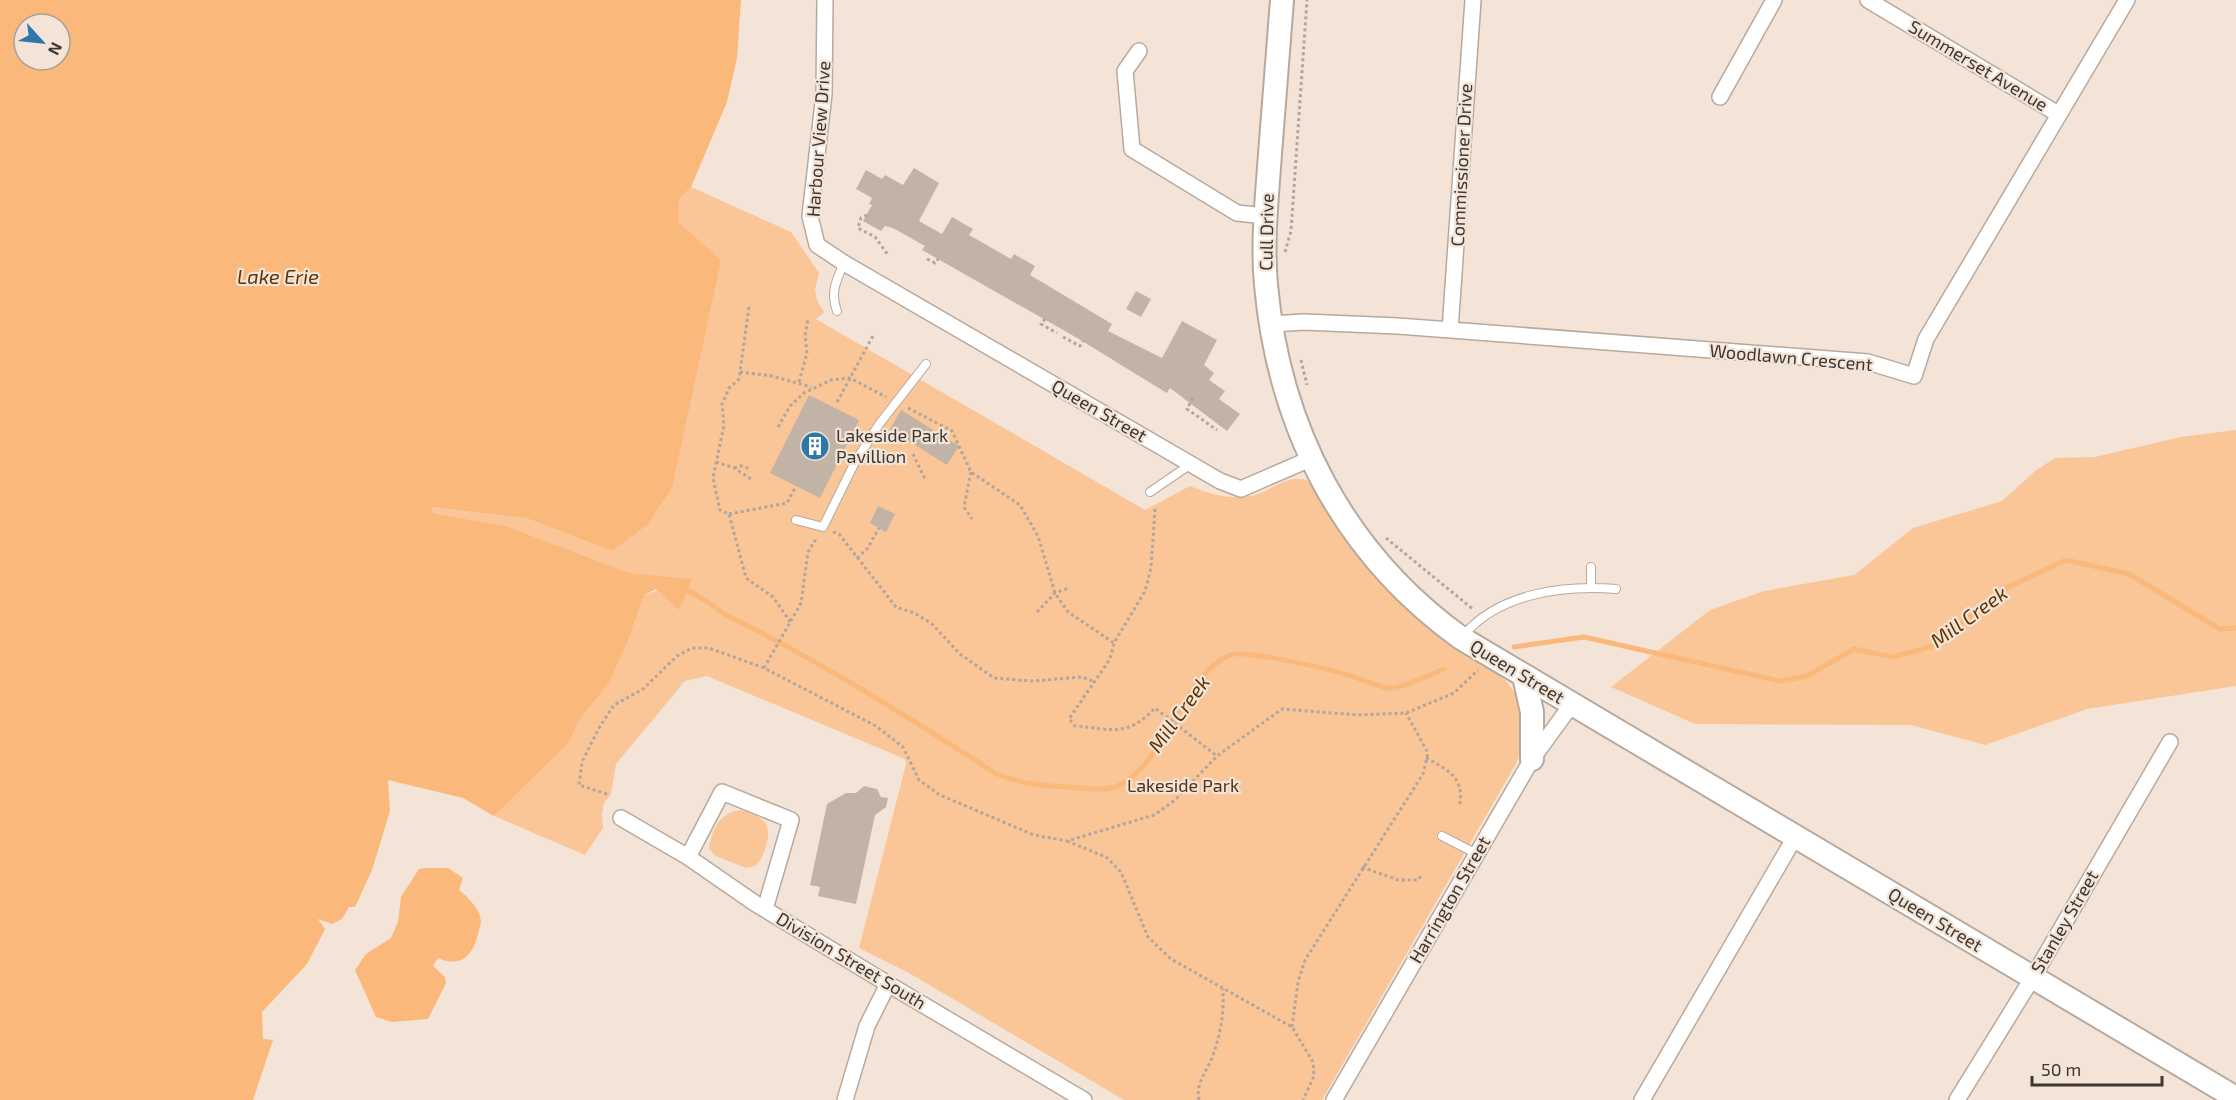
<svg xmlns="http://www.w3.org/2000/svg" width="2236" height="1100" font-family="'Exo 2',sans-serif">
  <rect width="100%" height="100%" fill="#f3e4d7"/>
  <path fill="#fac698" d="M 691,187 L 791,232 L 819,273 L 815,290 L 817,300 L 824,312 L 816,319 L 1145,510 L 1190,486 C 1210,494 1229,500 1251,496 C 1271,492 1288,472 1309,481 C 1340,535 1377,588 1426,626 C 1451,644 1484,658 1505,680 C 1525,701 1527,736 1517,762 L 1322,1100 L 1124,1100 L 909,973 L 859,948 L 906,764 L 905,759 L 707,676 L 685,681 L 616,764 L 611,794 L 604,803 L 602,814 L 603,828 L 585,855 L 494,816 L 569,743 L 577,724 L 610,681 L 628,641 L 644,595 L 692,579 L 630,573 L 506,526 L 433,513 L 432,507 L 526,518 L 612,551 L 677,222 L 679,199 Z
    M 2236,430 L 2236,686 L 2087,709 L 1985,745 L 1911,725 L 1695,724 L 1611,687 L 1710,610 L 1764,591 L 1854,575 L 1913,528 L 2002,501 L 2035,471 L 2055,458 L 2095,457 L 2181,437 Z
    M 741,810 C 750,813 761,816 766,824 C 772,833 764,859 756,865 C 753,867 749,867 746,868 L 716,856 L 709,849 C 712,829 720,812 741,810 Z"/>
  <path fill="#fab87b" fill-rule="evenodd" d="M 0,0 L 741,0 L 737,58 L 727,102 L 691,187 L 679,199 L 678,222 L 721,260 L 672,488 L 647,525 L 612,551 L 526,518 L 432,507 L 433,513 L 506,526 L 630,573 L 692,579 L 679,610 L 656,589 L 644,595 L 628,641 L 610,681 L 577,724 L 569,743 L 494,816 L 463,798 L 388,780 L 390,811 L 372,870 L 355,907 L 349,907 L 342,919 L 332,924 L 318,919 L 325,929 L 307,964 L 262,1012 L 263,1039 L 273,1040 L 253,1100 L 0,1100 ZM 24,24 L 60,24 L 60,60 L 24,60 Z
    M 426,868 L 448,868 L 463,878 L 459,890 C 468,897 480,909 481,921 C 481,925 479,930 478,934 C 473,956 460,968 438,958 L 433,966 L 445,977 L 446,983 L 428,1019 L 392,1022 L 376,1017 L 355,970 L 366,954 L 391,938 L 398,922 L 401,897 L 419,869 Z"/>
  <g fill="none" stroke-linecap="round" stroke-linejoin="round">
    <path stroke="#fab87b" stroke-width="5" d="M 687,591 C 704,596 718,612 734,619 C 825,664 910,718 995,773 C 1020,784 1042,786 1070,787 C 1084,788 1097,791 1111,788 C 1162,776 1180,675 1230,655 C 1244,649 1327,669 1345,674 C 1360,678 1374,686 1389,688 C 1399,690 1432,674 1444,669
      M 1514,647 L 1584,637 L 1780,681 L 1807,676 L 1854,649 L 1893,657 L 1933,646 L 2004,589 L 2066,560 L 2129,574 L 2220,629 L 2236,628"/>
  </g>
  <path fill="#c2b3a7" d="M 914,168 L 939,183 L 919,221 L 942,234 L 952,217 L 973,229 L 969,235 L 1011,259 L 1014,254 L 1035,266 L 1030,275 L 1112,324 L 1108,331 L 1162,358 L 1182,321 L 1217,340 L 1204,365 L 1214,373 L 1209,380 L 1225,391 L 1219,399 L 1240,414 L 1227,431 L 1170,388 L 1167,393 L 1152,384 L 1079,339 L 922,250 L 925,246 L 893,228 L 885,226 L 881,231 L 863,221 L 872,205 L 869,204 L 872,198 L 856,189 L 866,170 L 882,179 L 885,175 L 903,185 Z
    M 1136,291 L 1151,299 L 1141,317 L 1126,309 Z
    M 809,395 L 859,420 L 820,498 L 770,473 Z
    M 901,410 L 959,446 L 947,465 L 890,429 Z
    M 878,506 L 895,514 L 886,532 L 870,523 Z
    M 864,786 L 877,789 L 881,797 L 888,798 L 886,807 L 875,815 L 856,904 L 818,896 L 820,887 L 810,885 L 827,804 L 846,793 L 856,793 Z"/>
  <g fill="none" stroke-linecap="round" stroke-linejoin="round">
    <g stroke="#b8a99d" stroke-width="10">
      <path id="lane" d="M 837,311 C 830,293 836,281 844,263
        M 1150,492 L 1191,464
        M 796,520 L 823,527 L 855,462 L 880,423 L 926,364
        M 1591,587 L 1591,567
        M 1462,637 C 1498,593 1563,585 1616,589
        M 1442,836 L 1477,854"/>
    </g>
    <g stroke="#b8a99d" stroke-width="18">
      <path id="street" d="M 825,0 L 824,94 L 810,216 L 817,245 L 844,263 L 1220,481 L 1241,489 L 1310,459
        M 1868,0 L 2058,114
        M 1139,51 L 1125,71 L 1132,149 L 1237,213 L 1265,216
        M 1720,97 L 1774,0
        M 1272,324 L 1304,322 L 1398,326 L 1868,362 L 1914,376 L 1926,339 L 2127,0
        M 1450,330 L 1473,0
        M 621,818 L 688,857 L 756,904 L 888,984 L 1084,1100
        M 688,857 L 722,792 L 791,820 L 765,909
        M 845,1100 L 867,1026 L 888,984
        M 1334,1100 L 1532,759 L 1572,704
        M 1642,1100 L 1795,837
        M 1957,1100 L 2033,977 L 2170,742"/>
    </g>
    <g stroke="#b8a99d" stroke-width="26">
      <path id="secondary" d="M 1282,0 C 1278,51 1274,102 1270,154 C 1267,197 1262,241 1266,285 C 1279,428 1343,553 1461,638 L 2236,1098
        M 1524,676 L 1532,712 L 1532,759"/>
    </g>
    <path stroke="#b2a69c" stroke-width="3" stroke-dasharray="3 3" stroke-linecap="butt" d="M 867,215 L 861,218 L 858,228 L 875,237 L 888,255
      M 1285,252 L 1291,231 L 1307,0
      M 927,259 L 935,263 L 938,259
      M 749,307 L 739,379 L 729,388 L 722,404 L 724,425 L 713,478 L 720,510 L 729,514 L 746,578 L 773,597 L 791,623
      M 1045,319 L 1041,324 L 1057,333
      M 1063,337 L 1080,346 L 1083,341
      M 1301,360 L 1307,385
      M 740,372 L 772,376 L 811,387
      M 799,382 L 807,353 L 805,336 L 808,319
      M 1193,398 L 1187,409 L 1217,430
      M 837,402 L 874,334
      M 908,408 L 952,431 L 971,472 L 1020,505 L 1038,536 L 1055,593 L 1068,612 L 1114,643
      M 778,427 L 790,406 L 804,393 L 831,380 L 850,378 L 886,397
      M 913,454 L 925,479
      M 716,462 L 734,468 L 751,479
      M 734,468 L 741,466 L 751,469
      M 971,472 L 964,507 L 972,519
      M 1155,509 L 1151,568 L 1145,591 L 1114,643 L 1110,659 L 1069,719 L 1075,726 C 1113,729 1126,738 1155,708 L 1217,756
      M 729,514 L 787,503 L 796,486
      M 833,532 L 839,534 L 896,607 L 914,613 L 931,623 L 960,654 L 994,678 L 1032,681 L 1082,677 L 1095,682
      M 1386,538 L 1474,610
      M 857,558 L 867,549 L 879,528
      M 1037,612 L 1055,593 L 1069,588
      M 764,668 L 801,603 L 808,552 L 816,539
      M 1426,758 C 1448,770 1464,777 1460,804
      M 607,794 L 579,785 L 582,762 L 599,728 L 614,705 L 643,689 L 677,656 L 692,648 L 709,648 L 764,668 L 876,726 L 903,747 L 919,780 L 940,795 L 1034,835 L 1067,841 L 1154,815 L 1175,800 L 1217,756 L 1282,709 L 1358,715 L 1406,713 L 1454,693 L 1478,670
      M 1067,841 L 1106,857 L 1121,872 L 1148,937 L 1171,959 L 1292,1027 L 1313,1062 L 1314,1076 L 1303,1100
      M 1362,867 L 1398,880 L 1418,880 L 1421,876
      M 1292,1027 L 1298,982 L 1305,960 L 1423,774 L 1428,753 L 1406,713
      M 1199,1100 C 1195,1083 1208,1070 1213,1055 C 1221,1033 1224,1012 1223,989"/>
    <use href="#lane" stroke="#fff" stroke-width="8"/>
    <use href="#street" stroke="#fff" stroke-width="15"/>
    <use href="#secondary" stroke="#fff" stroke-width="22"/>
  </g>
  <defs>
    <g id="building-disc" transform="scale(1.5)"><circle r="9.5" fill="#2e77ab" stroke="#f3e4d7"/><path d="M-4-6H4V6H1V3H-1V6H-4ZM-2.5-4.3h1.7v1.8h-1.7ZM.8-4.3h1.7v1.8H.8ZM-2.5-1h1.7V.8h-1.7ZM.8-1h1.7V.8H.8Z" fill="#fff"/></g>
  </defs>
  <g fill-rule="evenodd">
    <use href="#building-disc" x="815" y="446"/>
  </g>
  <g text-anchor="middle" stroke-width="4.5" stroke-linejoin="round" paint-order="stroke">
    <g font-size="18" fill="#3d3732" stroke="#f3e4d7">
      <text transform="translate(1978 66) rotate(31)" y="6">Summerset Avenue</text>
      <text transform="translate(819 139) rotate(-86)" y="6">Harbour View Drive</text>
      <text transform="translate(1462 165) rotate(-87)" y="6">Commissioner Drive</text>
      <text transform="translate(1267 232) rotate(-89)" y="6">Cull Drive</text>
      <text transform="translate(1791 358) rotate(5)" y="6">Woodlawn Crescent</text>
      <text transform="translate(1099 411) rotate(30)" y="6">Queen Street</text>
      <text transform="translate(1517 672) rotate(31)" y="6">Queen Street</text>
      <text transform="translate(1450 900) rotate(-60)" y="6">Harrington Street</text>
      <text transform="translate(1935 920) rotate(31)" y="6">Queen Street</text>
      <text transform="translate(2065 922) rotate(-60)" y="6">Stanley Street</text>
      <text transform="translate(851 961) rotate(31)" y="6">Division Street South</text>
    </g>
    <g font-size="18" fill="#3d3732" stroke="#f3e4d7" text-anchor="start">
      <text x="836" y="442">Lakeside Park<tspan x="836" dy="21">Pavillion</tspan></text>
    </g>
    <g font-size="18" fill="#4e3319" stroke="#f3e4d7">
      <text x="1183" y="792">Lakeside Park</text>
    </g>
    <g font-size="20" font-style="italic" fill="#5e3502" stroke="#f3e4d7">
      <text x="278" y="284">Lake Erie</text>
      <text transform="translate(1969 617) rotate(-36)" y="7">Mill Creek</text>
      <text transform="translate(1179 714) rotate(-54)" y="7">Mill Creek</text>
    </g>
  </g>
  <g transform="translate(42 42) rotate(117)"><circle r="28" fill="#f3e4d7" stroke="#aa9f95" stroke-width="1.5"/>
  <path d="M0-4.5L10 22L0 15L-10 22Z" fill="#2e77ab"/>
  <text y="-9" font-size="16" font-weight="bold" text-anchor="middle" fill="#3d3732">N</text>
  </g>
  <path d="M2032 1076v9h130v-9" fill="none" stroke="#3d3732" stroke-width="3"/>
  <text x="2041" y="1076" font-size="18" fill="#3d3732" stroke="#f3e4d7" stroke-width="4.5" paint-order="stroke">50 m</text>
</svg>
